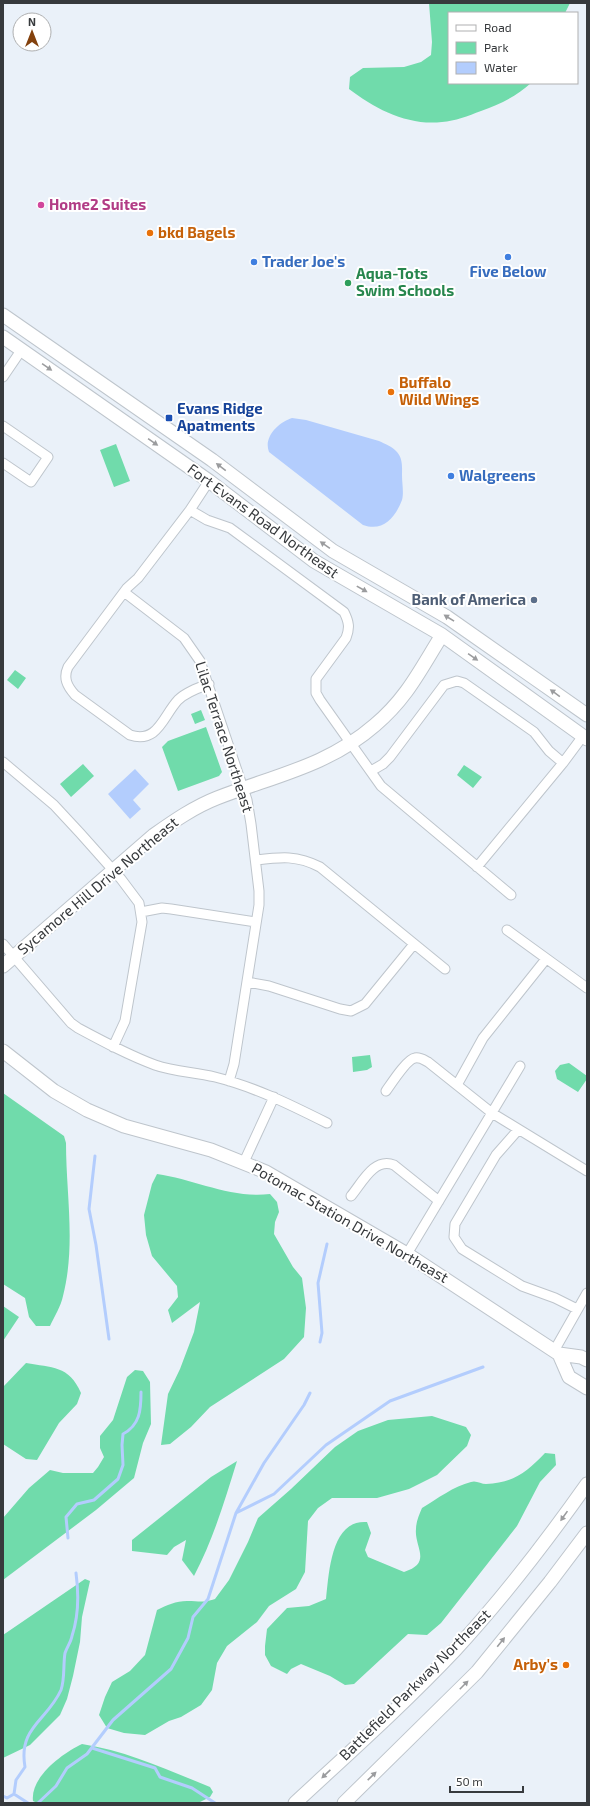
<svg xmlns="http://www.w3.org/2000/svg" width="590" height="1806" font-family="'Exo 2',sans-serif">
  <rect width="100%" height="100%" fill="#eaf1f9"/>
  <path fill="#70dbab" d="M 429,3 L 570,3 L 565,13 L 449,13 L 449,83 L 531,83 C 517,96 499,105 481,111 C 468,116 455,121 442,122 C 408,126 375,109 349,89 L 350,77 L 363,68 L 404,67 L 421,62 L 431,55 L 432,42 Z
    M 116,444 L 130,481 L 114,487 L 100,450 Z
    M 15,670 L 26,678 L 18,689 L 7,680 Z
    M 201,710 L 205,720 L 195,724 L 191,714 Z
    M 206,727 L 222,772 L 219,776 L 178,791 L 162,747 L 168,741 Z
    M 83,764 L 94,776 L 71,797 L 60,784 Z
    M 464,765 L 482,777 L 473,788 L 457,775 Z
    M 370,1055 L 372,1067 L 367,1070 L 353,1072 L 352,1057 Z
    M 569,1063 L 587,1076 L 587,1079 L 578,1092 L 557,1079 L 555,1071 L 560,1065 Z
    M 3,1093 L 64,1136 L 66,1143 C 66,1194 76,1245 63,1296 C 61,1306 54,1317 50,1326 L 36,1326 L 29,1317 L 25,1298 L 3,1284 Z
    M 157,1174 C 194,1179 231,1199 270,1194 L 277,1202 L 279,1212 L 275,1222 L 274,1234 L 293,1267 L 302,1278 L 306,1308 L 304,1337 L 284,1359 L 210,1407 L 191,1427 L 170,1444 L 161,1445 L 168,1394 L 180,1369 L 194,1332 L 200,1302 L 172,1323 L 168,1310 L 178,1297 L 177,1286 L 152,1256 L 146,1235 L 144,1215 L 152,1184 Z
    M 3,1306 L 19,1317 L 3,1341 Z
    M 26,1363 C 52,1368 69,1365 81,1393 L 77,1404 L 59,1423 L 37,1460 L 26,1459 L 3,1444 L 3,1387 Z
    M 135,1370 L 143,1371 L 150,1382 L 151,1424 L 143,1443 L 134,1478 L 96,1510 L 3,1580 L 3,1518 L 29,1488 L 50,1470 L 63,1473 L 93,1473 L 98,1467 L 104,1457 L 100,1448 L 100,1436 L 113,1420 L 127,1377 Z
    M 432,1416 L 466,1427 L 471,1435 L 467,1446 L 437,1475 L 409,1489 L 377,1498 L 332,1498 L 318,1508 L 308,1521 L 305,1572 L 296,1589 L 269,1606 L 257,1622 L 227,1646 L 217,1663 L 212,1690 L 201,1705 L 181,1717 L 169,1721 L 145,1735 L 124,1733 L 107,1728 L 99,1715 L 105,1697 L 112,1682 L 130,1671 L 145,1655 L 157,1610 C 167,1605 176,1601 187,1601 C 200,1601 202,1603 215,1599 L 229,1580 L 248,1542 L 258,1518 L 291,1489 L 335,1447 L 358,1431 L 388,1420 Z
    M 545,1453 L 555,1454 L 556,1465 L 540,1482 L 517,1526 L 441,1623 L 427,1635 L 408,1634 L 354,1684 L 345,1685 L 330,1676 L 301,1664 L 291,1669 L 287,1674 L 271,1666 L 265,1655 L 265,1646 L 267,1629 L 287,1608 L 309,1606 L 326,1599 C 329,1573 331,1519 367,1522 L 371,1533 L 365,1550 L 368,1557 L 404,1572 C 433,1563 414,1547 416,1529 C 416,1522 419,1515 422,1508 C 437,1499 454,1486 471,1482 C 476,1480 481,1484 486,1484 C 513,1483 527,1472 545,1453 Z
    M 237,1461 C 225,1500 213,1540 194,1576 L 182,1560 L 186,1540 L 174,1547 L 167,1555 L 132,1551 L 132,1540 L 211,1477 Z
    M 85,1579 L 90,1581 L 82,1617 L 80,1642 L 73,1676 L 67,1699 L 60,1715 L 30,1745 L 3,1758 L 3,1635 Z
    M 82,1744 C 127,1751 168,1770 210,1787 L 213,1792 L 210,1797 L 198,1803 L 37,1803 L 33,1801 C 30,1777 63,1753 82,1744 Z"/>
  <path fill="#b3cdfd" d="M 292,418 L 306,420 L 379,441 C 385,444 392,446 397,452 C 403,459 402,467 402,475 C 402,483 404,493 402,500 C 395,518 383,532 363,525 L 269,452 C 263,437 279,422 292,418 Z
    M 135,769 L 149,784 L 133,800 L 141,809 L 130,819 L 108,794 Z"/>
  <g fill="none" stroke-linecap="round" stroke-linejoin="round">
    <path stroke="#b3cdfd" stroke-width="3" d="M 95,1156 L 89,1209 L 96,1245 L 109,1339
      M 320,1342 L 322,1333 L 318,1283 L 327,1244
      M 236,1513 L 274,1494 L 326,1445 L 390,1401 L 483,1367
      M 68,1538 L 66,1517 L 77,1504 L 94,1500 L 118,1479 L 123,1465 L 122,1445 L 123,1434 C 140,1425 141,1410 141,1392
      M 92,1748 L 155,1768 L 160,1777 L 192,1788 L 215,1803
      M 14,1794 L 16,1780 L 25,1767 C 18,1727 47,1721 61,1690 C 65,1679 63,1665 65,1653 C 67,1647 71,1642 72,1636 C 79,1615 79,1595 76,1573
      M 3,1796 L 7,1798 L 14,1794 L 28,1803
      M 38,1803 L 56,1786 L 67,1768 L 87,1754 L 113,1720 L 171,1669 L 188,1638 L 193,1617 L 208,1599 L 236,1513 L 264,1463 L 304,1405 L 310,1393"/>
    <g stroke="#bec5cc" stroke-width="11">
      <path id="street" d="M 3,377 L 22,349
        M 3,426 L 48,457 L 31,482 L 3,463
        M 190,510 L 207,520 L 230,528 L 344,612 C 349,622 350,628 346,638 L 316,679 L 316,693 L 320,700 L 381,786 L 511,895
        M 124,592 L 184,638 L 200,661 L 247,800 L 251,824 L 259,891 L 259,905 L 234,1064 L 229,1081
        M 209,684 C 198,688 186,692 178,700 C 163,716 158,744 130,735 L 75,695 C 67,686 63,678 68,667 L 127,588 L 138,578 L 190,510 L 209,481
        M 3,762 L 54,805 L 80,833 L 121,879 L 139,903 L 142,922 L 125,1021 L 113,1047
        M 371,771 L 383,764 L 390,757 L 444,685 L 457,681 L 464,683 L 534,732 L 549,751 L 563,763
        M 256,860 C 281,857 297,855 320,867 L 445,969
        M 477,867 L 563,763 L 583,736
        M 141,912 L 162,908 L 171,909 L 256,922
        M 507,930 L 587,988
        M 3,944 L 71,1023 L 78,1028 C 104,1042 128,1055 155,1065 C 175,1072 195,1072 215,1077 C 255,1087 291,1105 327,1123
        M 247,982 L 269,986 L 340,1009 L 351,1011 L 365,1004 L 414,944
        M 457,1085 L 483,1038 L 546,959
        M 386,1091 C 391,1084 407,1059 415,1058 C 420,1057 424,1060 428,1062 L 492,1113 L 587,1171
        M 518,1130 L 496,1155 L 455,1224 L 454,1237 L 462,1249 L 522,1286 L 555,1298 L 577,1309
        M 244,1162 L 274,1097
        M 351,1196 C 362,1183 374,1157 394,1165 L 439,1201
        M 407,1254 L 520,1066
        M 554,1351 L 587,1293"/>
    </g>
    <g stroke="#bec5cc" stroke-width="15">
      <path id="secondary" d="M 3,315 L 212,460 L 333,551 L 447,617 L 587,715
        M 3,337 L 209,481 L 314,561 L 442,635 L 587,739
        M 3,966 L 154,835 C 174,821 194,807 217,798 C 273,776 328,766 375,725 C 407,698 420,670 442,635
        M 3,1051 L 54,1091 L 87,1110 L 124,1126 L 211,1150 L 266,1172 L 407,1254 L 559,1354 L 581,1357 L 587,1360
        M 559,1354 L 569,1377 L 587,1388
        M 295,1803 C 349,1753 404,1704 455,1650 C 503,1598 546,1542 587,1484
        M 344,1803 L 477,1672 L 550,1582 L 587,1533"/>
    </g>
    <use href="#street" stroke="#fff" stroke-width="9"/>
    <use href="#secondary" stroke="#fff" stroke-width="13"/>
  </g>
  <defs><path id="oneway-solid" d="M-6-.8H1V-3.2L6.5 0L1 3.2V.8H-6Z"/></defs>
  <g fill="#9b9c9e">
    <use href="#oneway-solid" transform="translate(47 367) rotate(35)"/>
    <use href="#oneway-solid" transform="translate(153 442) rotate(35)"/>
    <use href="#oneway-solid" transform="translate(221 467) rotate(-143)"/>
    <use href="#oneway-solid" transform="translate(325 545) rotate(-145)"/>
    <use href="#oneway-solid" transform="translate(362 589) rotate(29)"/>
    <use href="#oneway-solid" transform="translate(449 618) rotate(-148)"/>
    <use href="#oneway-solid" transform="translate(473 657) rotate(35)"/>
    <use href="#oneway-solid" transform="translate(555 693) rotate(-144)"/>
    <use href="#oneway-solid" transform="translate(564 1516) rotate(125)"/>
    <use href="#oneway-solid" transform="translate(501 1642) rotate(-51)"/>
    <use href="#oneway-solid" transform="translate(464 1685) rotate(-45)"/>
    <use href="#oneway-solid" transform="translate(326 1774) rotate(137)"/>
    <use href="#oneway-solid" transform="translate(372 1776) rotate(-44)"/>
  </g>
  <circle fill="#d1479c" stroke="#fff" stroke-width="1.5" cx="41" cy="205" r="4"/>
  <g fill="#e8710a" stroke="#fff" stroke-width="1.5">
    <circle cx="150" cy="233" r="4"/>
    <circle cx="391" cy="392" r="4"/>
    <circle cx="566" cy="1665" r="4"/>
  </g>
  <g fill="#3f7fe0" stroke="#fff" stroke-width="1.5">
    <circle cx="508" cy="257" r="4"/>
    <circle cx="254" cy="262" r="4"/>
    <circle cx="451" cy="476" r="4"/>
  </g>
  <circle fill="#2e9e5b" stroke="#fff" stroke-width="1.5" cx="348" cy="283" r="4"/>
  <rect fill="#1a4fb4" stroke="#fff" stroke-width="1.5" x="165" y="414" width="8" height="8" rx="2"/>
  <circle fill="#5c6f8a" stroke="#fff" stroke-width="1.5" cx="534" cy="600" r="4"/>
  <g text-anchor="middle" stroke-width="4" stroke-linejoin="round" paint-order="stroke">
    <g font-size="15" font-weight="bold" fill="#b23c85" stroke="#fff" text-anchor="start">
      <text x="49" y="210">Home2 Suites</text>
    </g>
    <g font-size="15" font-weight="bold" fill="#c56008" stroke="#fff" text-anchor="start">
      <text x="158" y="238">bkd Bagels</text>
      <text x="399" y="388">Buffalo<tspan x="399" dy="17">Wild Wings</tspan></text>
      <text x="558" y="1670" text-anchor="end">Arby's</text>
    </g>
    <g font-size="15" font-weight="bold" fill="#366cbe" stroke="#fff" text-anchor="start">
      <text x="262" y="267">Trader Joe's</text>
      <text x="508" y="277" text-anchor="middle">Five Below</text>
      <text x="459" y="481">Walgreens</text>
    </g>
    <g font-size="15" font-weight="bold" fill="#27864d" stroke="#fff" text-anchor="start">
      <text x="356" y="279">Aqua-Tots<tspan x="356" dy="17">Swim Schools</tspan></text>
    </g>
    <g font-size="15" font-weight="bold" fill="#164399" stroke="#fff" text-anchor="start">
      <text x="177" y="414">Evans Ridge<tspan x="177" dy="17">Apatments</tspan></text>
    </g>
    <g font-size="15" fill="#373a3d" stroke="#fff">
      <text transform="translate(263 521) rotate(36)" y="5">Fort Evans Road Northeast</text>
      <text transform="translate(224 737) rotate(72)" y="5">Lilac Terrace Northeast</text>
      <text transform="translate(98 886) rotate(-40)" y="5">Sycamore Hill Drive Northeast</text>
      <text transform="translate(350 1223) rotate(30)" y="5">Potomac Station Drive Northeast</text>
      <text transform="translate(415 1685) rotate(-45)" y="5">Battlefield Parkway Northeast</text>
    </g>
    <g font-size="15" font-weight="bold" fill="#4e5e75" stroke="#fff" text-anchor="end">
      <text x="526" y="605">Bank of America</text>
    </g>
  </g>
  <rect width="590" height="1806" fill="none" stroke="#373a3d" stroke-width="8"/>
  <rect x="448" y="12" width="130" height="72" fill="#ffffff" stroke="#afb0b1"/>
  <rect x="456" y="25" width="20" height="6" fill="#ffffff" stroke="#afb0b1"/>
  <text x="484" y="32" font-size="12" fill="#373a3d">Road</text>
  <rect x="456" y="42" width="20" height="12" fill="#70dbab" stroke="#afb0b1"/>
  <text x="484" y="52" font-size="12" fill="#373a3d">Park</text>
  <rect x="456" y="62" width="20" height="12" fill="#b3cdfd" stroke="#afb0b1"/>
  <text x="484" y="72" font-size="12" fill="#373a3d">Water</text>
  <g transform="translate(32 32)"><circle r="19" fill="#ffffff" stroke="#afb0b1"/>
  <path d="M0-3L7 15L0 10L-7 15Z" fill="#83410d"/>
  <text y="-6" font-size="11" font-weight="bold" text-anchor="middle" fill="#373a3d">N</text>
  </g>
  <path d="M450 1786v6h73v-6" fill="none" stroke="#373a3d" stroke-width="2"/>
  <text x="456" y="1786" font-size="12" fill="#373a3d" stroke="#ffffff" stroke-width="3" paint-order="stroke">50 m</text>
</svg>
